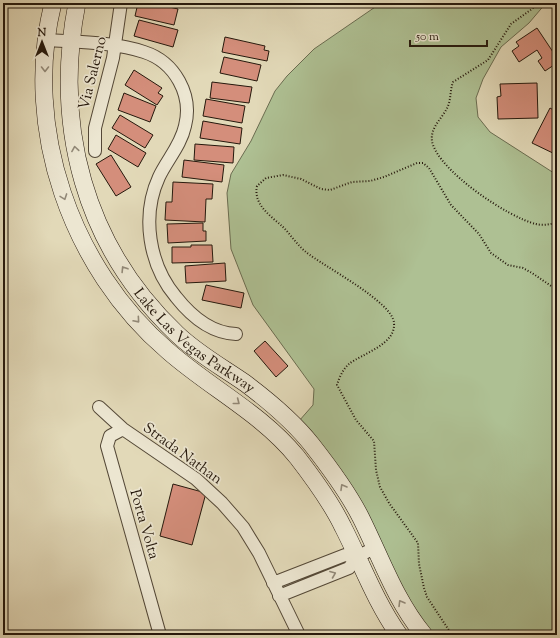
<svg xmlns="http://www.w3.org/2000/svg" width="560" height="638" font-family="'Sorts Mill Goudy',serif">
  <rect width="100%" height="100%" fill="#e2d9b8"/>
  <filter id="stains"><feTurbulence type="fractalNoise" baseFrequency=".005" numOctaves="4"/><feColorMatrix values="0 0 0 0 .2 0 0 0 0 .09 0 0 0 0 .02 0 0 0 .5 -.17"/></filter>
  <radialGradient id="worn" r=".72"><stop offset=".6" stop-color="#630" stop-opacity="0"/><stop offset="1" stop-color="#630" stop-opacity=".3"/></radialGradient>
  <path fill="#aec093" stroke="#6a6c50" d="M 381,3 L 546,3 L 529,23 L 501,47 L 483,79 L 476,98 L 478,117 L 490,132 L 557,175 L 557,635 L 433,635 L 422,622 L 299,421 L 313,405 L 314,389 L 253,305 L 231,249 L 227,193 L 231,174 L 251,141 L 275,91 L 287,76 L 314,49 Z"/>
  <path fill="#d48e7b" stroke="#25180c" d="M 138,3 L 153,3 L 178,9 L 174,25 L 135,16 Z
    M 139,20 L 178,30 L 173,47 L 134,36 Z
    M 537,28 L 557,58 L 557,63 L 545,71 L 538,61 L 542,58 L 537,50 L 519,62 L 512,51 L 519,46 L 516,42 Z
    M 225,37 L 265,46 L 264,50 L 269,51 L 267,61 L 222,52 Z
    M 224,57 L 261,65 L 257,81 L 220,73 Z
    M 134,70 L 162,88 L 158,93 L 163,96 L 157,105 L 125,85 Z
    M 212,82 L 252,87 L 249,103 L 210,98 Z
    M 537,83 L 538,118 L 498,119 L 497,97 L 501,96 L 500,84 Z
    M 124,93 L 156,106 L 150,122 L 118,110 Z
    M 206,99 L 245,106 L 242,123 L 203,116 Z
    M 550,108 L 557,112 L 557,155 L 532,143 Z
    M 120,115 L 153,135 L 145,148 L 112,128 Z
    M 203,121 L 242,128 L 240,144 L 200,138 Z
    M 116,135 L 146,153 L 138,167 L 108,149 Z
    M 195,144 L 234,147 L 233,163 L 194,160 Z
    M 111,155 L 131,187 L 116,196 L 96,164 Z
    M 184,160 L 224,165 L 222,182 L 182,177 Z
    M 173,182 L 213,184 L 212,199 L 206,199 L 205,222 L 165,220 L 166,202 L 172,202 Z
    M 203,223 L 203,231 L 206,231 L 206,241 L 168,243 L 167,224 Z
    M 191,245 L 212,245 L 213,262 L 172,263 L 172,247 L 191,247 Z
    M 225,263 L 226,281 L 186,283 L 185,266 Z
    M 206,285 L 244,293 L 241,308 L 202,300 Z
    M 265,341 L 288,366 L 276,377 L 254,351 Z
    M 173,484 L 206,493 L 192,545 L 160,536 Z"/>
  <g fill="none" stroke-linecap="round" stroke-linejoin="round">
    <g stroke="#544837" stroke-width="14">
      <path id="street" d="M 48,40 C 77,42 115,42 144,52 C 175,62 193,95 185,126 C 181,145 167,160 159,177 C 141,216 149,265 176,297 C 191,316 211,333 236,334
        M 95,151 L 95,128 L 113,58 L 121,3
        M 99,407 L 123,429 L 196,479 L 222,503 L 243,527 L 259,553 L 299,635
        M 123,429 L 110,436 L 107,446 L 160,635
        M 273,583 L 345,555 L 357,557 L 374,548
        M 279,596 L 349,568 L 357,557"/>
    </g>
    <g stroke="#25180c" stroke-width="18">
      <g id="secondary">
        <path d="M 53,3 C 22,128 71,268 168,351 C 210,388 261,413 297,457 C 314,479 331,502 343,527 C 362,564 375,601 399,635"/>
        <path id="s1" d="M 77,3 C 53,126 84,246 177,334 C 198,354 222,367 245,383 C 269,401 294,422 312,445 C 330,468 348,492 361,518 C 381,558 395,600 424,635"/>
      </g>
    </g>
    <path stroke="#25180c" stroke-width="2" stroke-dasharray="1 2" stroke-linecap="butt" d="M 537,3 L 532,9 L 511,24 L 488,60 L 453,82 C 450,90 451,99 448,106 C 443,118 430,127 432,141 C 437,170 509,218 536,224 C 543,226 550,224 557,223
      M 452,635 L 427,597 L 424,588 L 419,564 L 418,543 L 389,503 L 380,487 L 376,470 L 374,441 L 356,420 L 337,385 C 339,378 343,369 349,364 C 361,354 396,345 394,323 C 393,302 323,266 306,252 C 297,245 291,235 283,227 C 271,216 253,205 257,186 L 266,178 L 283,175 L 301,179 L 321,189 L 330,190 L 352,182 L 370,181 L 384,177 L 417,163 L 423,163 L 429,168 L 451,205 L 479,234 L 491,253 L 508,265 L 523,268 L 532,273 L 557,290"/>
    <use href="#street" stroke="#ece6d1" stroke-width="12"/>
    <use href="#secondary" stroke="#ece6d1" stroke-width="17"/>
  </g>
  <defs><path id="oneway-chevron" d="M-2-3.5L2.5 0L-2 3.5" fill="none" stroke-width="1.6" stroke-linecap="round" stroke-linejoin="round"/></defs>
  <g stroke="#928978">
    <use href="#oneway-chevron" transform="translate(45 69) rotate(90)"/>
    <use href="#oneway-chevron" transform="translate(75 149) rotate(-99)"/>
    <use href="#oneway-chevron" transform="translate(64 197) rotate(70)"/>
    <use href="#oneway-chevron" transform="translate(124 269) rotate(-122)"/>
    <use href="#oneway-chevron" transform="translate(137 320) rotate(49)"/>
    <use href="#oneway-chevron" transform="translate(237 402) rotate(38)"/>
    <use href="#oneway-chevron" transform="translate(343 487) rotate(-120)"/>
    <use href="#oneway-chevron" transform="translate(333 574) rotate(-22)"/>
    <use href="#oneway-chevron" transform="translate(401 603) rotate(-121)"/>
  </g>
  <g text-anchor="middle" stroke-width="3.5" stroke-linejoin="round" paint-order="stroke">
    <g font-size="15" fill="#25180c" stroke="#ece6d1">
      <text transform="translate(92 73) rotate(-76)" y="5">Via Salerno</text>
      <text dy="5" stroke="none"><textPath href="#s1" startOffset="379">Lake Las Vegas Parkway</textPath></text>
      <text transform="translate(183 453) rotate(36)" y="5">Strada Nathan</text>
      <text transform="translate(145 524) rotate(74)" y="5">Porta Volta</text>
    </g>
  </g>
  <rect width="560" height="638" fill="none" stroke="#e2d9b8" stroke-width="16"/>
  <rect x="4" y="4" width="552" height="630" fill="none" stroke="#25180c" stroke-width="2"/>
  <rect x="8" y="8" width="544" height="622" fill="none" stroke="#25180c"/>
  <g transform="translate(42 42)" stroke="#ece6d1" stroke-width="3" paint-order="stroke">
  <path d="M0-3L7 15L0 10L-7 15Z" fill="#25180c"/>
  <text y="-6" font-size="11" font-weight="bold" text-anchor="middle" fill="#25180c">N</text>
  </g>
  <path d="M410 40v6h77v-6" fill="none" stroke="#25180c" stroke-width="2"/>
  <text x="416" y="40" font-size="12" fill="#25180c" stroke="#ece6d1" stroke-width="3" paint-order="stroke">50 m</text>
  <rect width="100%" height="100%" filter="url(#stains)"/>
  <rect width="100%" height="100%" fill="url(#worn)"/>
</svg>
